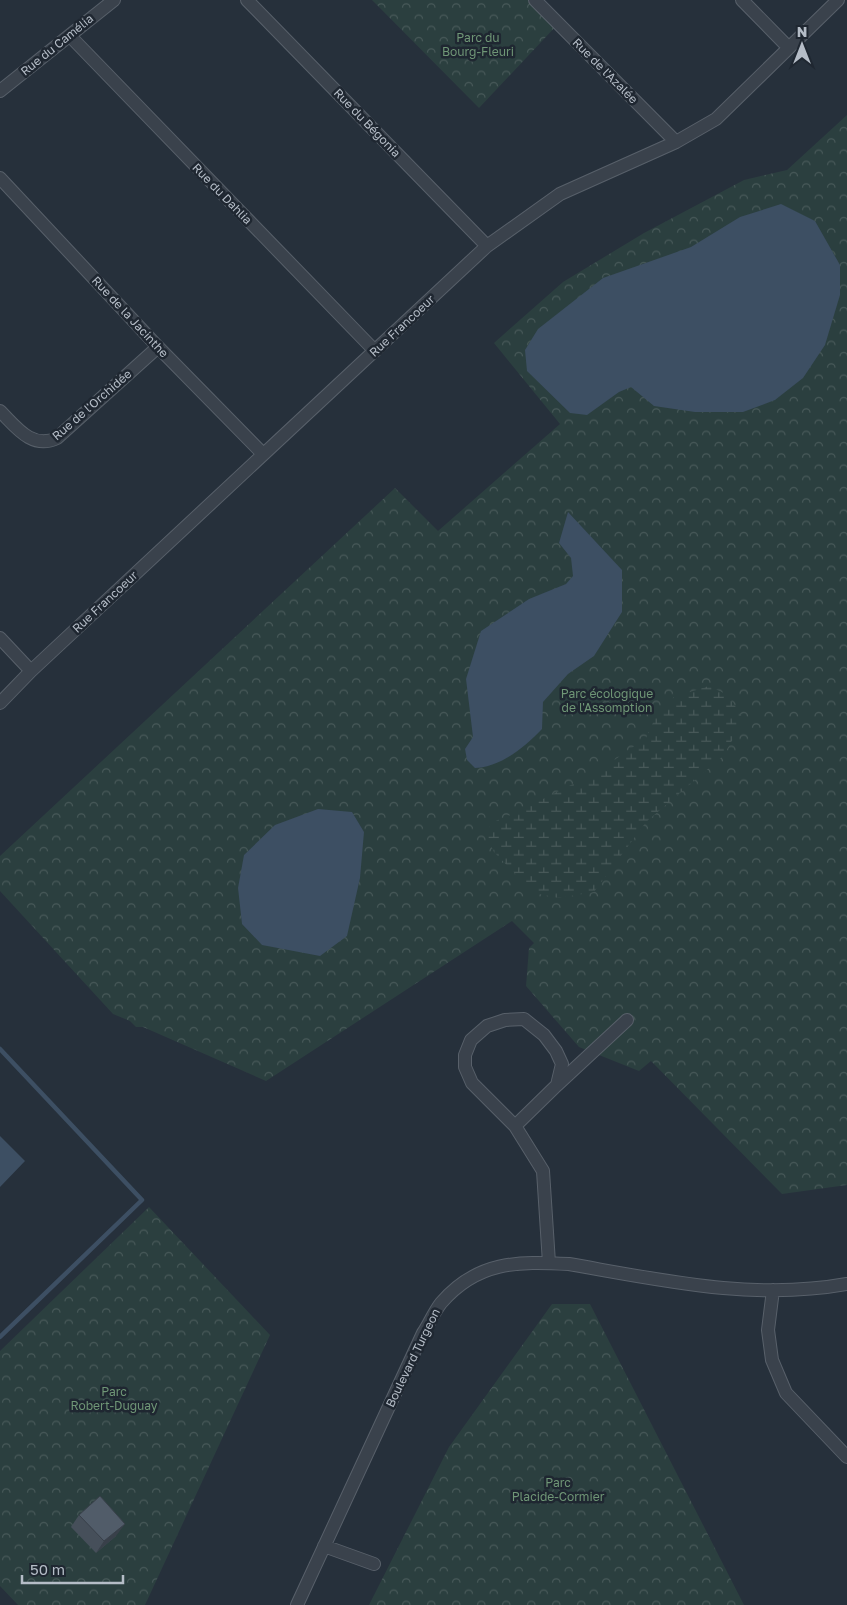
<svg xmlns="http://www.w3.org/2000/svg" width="847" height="1605" font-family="'Golos Text',sans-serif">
  <defs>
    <pattern id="forest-crowns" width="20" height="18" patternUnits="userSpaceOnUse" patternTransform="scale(1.25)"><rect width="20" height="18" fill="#2b3f3f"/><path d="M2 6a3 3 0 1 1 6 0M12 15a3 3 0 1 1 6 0" fill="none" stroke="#485959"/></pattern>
    <pattern id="wetland-marsh" width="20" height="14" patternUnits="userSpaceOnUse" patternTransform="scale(1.25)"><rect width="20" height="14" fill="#2b3f3f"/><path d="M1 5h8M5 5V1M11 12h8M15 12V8" fill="none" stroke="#485959"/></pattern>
  </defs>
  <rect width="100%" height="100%" fill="#26303b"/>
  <path fill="url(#forest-crowns)" d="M 372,0 L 535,0 L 558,24 L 479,108 Z
    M 847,115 L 847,1185 L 782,1194 L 651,1061 L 639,1071 L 579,1047 L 526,986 L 529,948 L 534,943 L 512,921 L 266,1081 L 143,1027 L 136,1027 L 130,1021 L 113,1014 L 0,891 L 0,856 L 395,488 L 438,531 L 560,424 L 494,343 L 563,282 L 644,233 L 744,180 L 787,170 Z
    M 149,1207 L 270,1335 L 145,1605 L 18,1605 L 0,1586 L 0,1351 Z
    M 552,1304 L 590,1304 L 744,1605 L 369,1605 L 449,1447 Z"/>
  <path fill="url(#wetland-marsh)" d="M 709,686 L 728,695 L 744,720 L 723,756 L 646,822 L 594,892 L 559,898 L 534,893 L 494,852 L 486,835 L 491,823 L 515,813 L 597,772 L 646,738 L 657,714 L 674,697 Z"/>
  <path fill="#3d4f63" d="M 781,204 L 815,221 L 840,265 L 840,295 L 825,345 L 803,378 L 775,400 L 743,412 L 695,412 L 654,406 L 631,387 L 619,392 L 587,415 L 570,413 L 527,371 L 525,350 L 538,329 L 603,278 L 691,247 L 740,217 Z
    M 568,512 L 622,570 L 622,612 L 594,656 L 568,674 L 543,702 L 542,729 C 525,747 501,767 475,768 L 467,760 L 465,749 L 473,737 L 466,679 L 481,631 L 529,599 L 566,584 L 573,576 L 571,558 L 559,543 Z
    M 318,809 L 352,812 L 364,832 L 360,878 L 347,936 L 320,956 L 262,945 L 242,924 L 238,888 L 244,855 L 275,825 Z
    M 0,1136 L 25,1161 L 0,1187 Z"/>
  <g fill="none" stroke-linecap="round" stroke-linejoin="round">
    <path stroke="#3d4f63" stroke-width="4.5" d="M 0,1049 L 142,1200 L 0,1337"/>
    <g stroke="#58606a" stroke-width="14">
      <path id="street" d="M 247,0 L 487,246
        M 535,0 L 676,142
        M 742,0 L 788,47
        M 70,36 L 375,351
        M 0,91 L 114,0
        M 0,178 L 158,347 L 263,454
        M 0,411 C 16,427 32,450 57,438 L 158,347
        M 0,638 L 31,671
        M 0,703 L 31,671 L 487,246 L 560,194 L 676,142 L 716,119 L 838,0
        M 557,1085 L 627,1020
        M 515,1126 L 557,1085 L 562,1064 L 556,1051 L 544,1035 L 524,1019 L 505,1020 L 487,1026 L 471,1040 L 465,1055 L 465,1067 L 472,1083 L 515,1126 L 543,1171 L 549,1263
        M 773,1290 L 768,1330 L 772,1360 L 786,1393 L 847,1457
        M 324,1546 L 374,1564
        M 297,1605 L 423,1333 C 429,1324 434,1312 441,1303 C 477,1261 518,1261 569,1264 C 661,1280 754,1301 847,1284"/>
    </g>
    <use href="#street" stroke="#3a424c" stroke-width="12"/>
  </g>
  <path fill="#464f5a" d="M 79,1515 L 116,1536 L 96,1553 L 71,1527 Z"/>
  <path fill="#39404a" d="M 125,1524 L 116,1536 L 96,1553 L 104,1541 Z"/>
  <path fill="#515c69" stroke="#39404a" d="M 100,1496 L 125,1524 L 104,1541 L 79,1515 Z"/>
  <g text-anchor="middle" stroke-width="5" stroke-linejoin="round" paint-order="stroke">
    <g font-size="12" fill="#6f9676" stroke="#1f2731">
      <text x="478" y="42">Parc du<tspan x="478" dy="14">Bourg-Fleuri</tspan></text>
      <text x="607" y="698">Parc écologique<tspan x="607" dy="14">de l'Assomption</tspan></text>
      <text x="114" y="1396">Parc<tspan x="114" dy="14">Robert-Duguay</tspan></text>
      <text x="558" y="1487">Parc<tspan x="558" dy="14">Placide-Cormier</tspan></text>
    </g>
    <g font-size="12" fill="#b5bdc7" stroke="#1f2731">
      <text transform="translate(57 45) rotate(-39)" y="4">Rue du Camélia</text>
      <text transform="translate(605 71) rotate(45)" y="4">Rue de l'Azalée</text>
      <text transform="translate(367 123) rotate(46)" y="4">Rue du Bégonia</text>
      <text transform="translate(222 194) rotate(46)" y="4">Rue du Dahlia</text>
      <text transform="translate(130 317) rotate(47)" y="4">Rue de la Jacinthe</text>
      <text transform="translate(402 326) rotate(-43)" y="4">Rue Francoeur</text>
      <text transform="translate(92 405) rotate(-41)" y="4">Rue de l'Orchidée</text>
      <text transform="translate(105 602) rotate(-43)" y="4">Rue Francoeur</text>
      <text transform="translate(413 1358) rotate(-64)" y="4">Boulevard Turgeon</text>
    </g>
  </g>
  <g transform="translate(802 45)" stroke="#1f2731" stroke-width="4" paint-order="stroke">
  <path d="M0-4L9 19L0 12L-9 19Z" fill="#b5bdc7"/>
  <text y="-8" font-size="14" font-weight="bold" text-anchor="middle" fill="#b5bdc7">N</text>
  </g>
  <path d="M22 1575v8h101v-8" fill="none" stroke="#b5bdc7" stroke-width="2.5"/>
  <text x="30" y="1575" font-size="15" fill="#b5bdc7" stroke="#1f2731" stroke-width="4" paint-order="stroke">50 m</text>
</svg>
